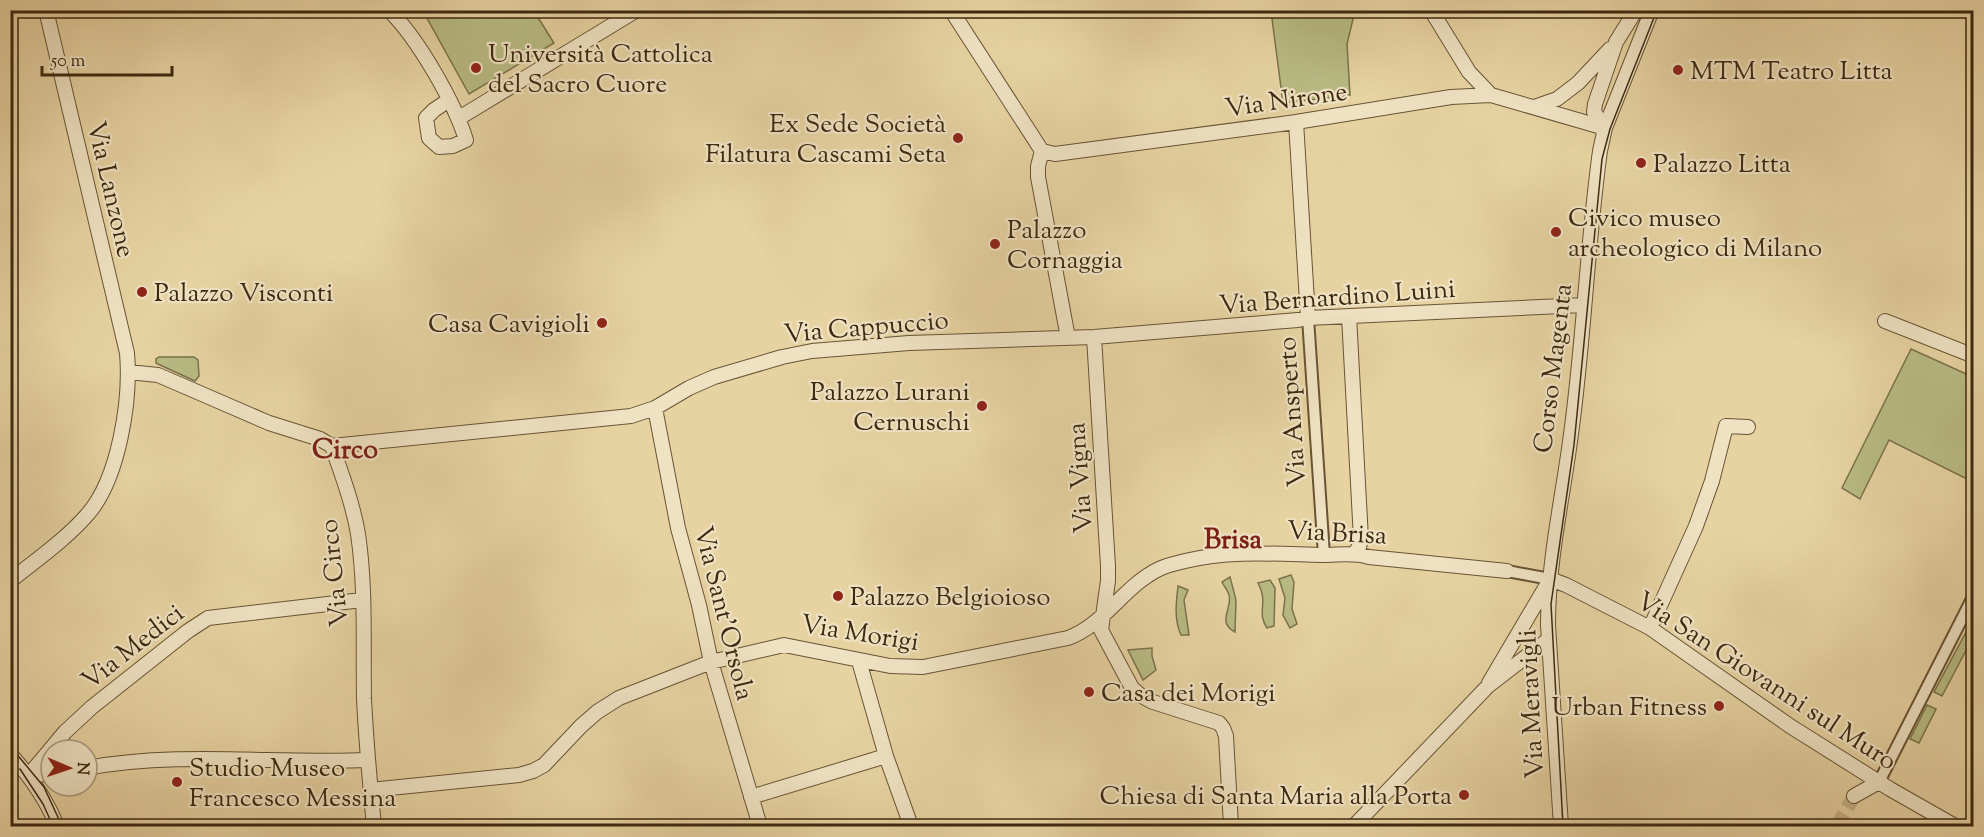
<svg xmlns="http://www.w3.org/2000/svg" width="1984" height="837" font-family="'Sorts Mill Goudy',serif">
  <rect width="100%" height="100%" fill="#e7d3a2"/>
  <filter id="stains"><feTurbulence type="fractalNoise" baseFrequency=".00333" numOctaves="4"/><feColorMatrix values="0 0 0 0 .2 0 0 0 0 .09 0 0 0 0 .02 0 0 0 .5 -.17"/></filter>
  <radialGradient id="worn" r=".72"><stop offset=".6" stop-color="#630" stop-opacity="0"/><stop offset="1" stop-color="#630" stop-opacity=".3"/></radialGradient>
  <path fill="#b8bb83" stroke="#7b724a" stroke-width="1.5" d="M 423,11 L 534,11 L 554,43 L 469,94 Z
    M 1271,11 L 1355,11 L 1347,44 L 1350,95 L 1283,103 Z
    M 1911,349 L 1973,377 L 1973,482 L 1889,440 L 1860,499 L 1842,488 Z
    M 159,357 L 194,357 L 198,360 L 199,376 L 195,381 L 160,365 L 156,363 L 156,359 Z
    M 1291,575 L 1294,582 L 1292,609 L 1297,624 L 1290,628 L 1283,615 L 1285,598 L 1279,579 Z
    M 1230,577 L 1236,600 L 1235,632 C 1216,622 1233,608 1229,595 C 1228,591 1224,586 1222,582 Z
    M 1270,580 L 1275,588 L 1274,626 L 1267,628 C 1256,612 1269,603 1258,583 Z
    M 1178,586 L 1188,590 L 1184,600 L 1189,635 L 1181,635 C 1174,620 1176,603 1178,586 Z
    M 1966,632 L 1973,637 L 1942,696 L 1934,692 Z
    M 1152,648 L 1152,656 L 1156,670 L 1143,680 L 1128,650 Z
    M 1927,705 L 1936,709 L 1919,743 L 1910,739 Z"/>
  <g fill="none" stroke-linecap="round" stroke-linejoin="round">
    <path stroke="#c5b185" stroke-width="14" stroke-dasharray="14 7" stroke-linecap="butt" d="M 1837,826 L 1854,796"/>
    <g stroke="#685434" stroke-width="14">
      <path id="pedestrian" d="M 1308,318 L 1324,555
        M 1507,571 L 1550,579
        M 1879,782 L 1974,595
        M 11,800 L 12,797"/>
    </g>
    <g stroke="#685434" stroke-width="16">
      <path id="minor" d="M 389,10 C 418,39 454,101 466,140 L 453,146 L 439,147 L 429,138 L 426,118 L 434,110 L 449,100
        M 951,10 L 1042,151 L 1038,166 L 1038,177 L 1068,338
        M 1431,10 L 1469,72 L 1491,95
        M 1534,107 L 1557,99 L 1578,83 L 1610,49
        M 459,118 L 637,10
        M 1296,122 L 1308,318
        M 1605,128 L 1594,112 L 1595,104 L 1616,42 L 1636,10
        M 1042,151 L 1055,154 L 1296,122 L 1451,97 L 1491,95 L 1605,128
        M 1349,316 L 1361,539 L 1359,547 L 1355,553
        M 1885,321 L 1974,356
        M 1094,337 L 1108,566 L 1108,581 L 1101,630 L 1132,688 L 1140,695 L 1153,702 L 1219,723 L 1223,728 L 1226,736 L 1231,826
        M 128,372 L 158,375 L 269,423 L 320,439 L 332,446 C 342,475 353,504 358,534 C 366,588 363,644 364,699 C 366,741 370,784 374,826
        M 655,408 L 678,528 L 699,605 L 711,662 L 760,826
        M 332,446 L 631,416 L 655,408 L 689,388 L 714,377 L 782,357 L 812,351 L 909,343 L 1094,337 L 1298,320 L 1308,318 L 1584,305
        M 1550,579 L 1566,585 L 1650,628 L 1790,726 L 1890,789 L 1955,826
        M 10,581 C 36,560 65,540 87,515 C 119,479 131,400 127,353 L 46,10
        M 1650,628 L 1696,526 L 1712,481 L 1726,426 L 1748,427
        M 859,661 L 886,756 L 911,826
        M 1489,683 L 1548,583
        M 10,754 C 30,776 46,798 57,826
        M 87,768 C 180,751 274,764 368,760
        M 29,775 L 65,732 L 92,707 L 188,631 L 208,618 L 362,600
        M 29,775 L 51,774
        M 370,790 L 519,775 L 533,771 L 544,765 L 581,726 L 597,712 L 619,698 L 711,662 L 784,645 L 890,666 L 923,667 L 1068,638 C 1104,625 1124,586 1159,569 C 1167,565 1177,563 1185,561 C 1231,550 1276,554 1323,555 C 1339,555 1353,552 1369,557 L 1507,571
        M 1854,796 L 1879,782
        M 751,797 L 886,756
        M 1354,826 L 1488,686 L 1549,639
        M 1561,826 L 1548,625 C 1548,560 1563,497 1571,434 C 1584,340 1587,245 1600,151 L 1605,128 L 1652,10"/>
    </g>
    <use href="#pedestrian" stroke="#efe2c3" stroke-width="10"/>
    <use href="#minor" stroke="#efe2c3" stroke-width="14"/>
    <path stroke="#3e2910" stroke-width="1.5" d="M 10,746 L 44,787 L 62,826
      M 20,769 L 43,804 L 53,826
      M 1563,826 L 1551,604 L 1574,445 L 1602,159 L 1610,129 L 1657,10"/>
  </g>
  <g fill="#8f2418" stroke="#efe2c3" stroke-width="2">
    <circle cx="476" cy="68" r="6"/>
    <circle cx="1678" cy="70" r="6"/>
    <circle cx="958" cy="138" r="6"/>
    <circle cx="1641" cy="163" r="6"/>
    <circle cx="1556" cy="232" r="6"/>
    <circle cx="995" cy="244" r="6"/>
    <circle cx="142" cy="292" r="6"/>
    <circle cx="602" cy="323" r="6"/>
    <circle cx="982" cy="406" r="6"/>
    <circle cx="838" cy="596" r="6"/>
    <circle cx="1089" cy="692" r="6"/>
    <circle cx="1719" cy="706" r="6"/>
    <circle cx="177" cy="782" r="6"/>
    <circle cx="1464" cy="795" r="6"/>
  </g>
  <g text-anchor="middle" stroke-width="4.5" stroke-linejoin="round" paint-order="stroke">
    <g font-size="26" fill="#3e2910" stroke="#efe2c3" text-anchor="start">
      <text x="488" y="62">Università Cattolica<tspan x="488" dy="30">del Sacro Cuore</tspan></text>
      <text x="1690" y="79">MTM Teatro Litta</text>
      <text x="946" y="132" text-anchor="end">Ex Sede Società<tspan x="946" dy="30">Filatura Cascami Seta</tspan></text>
      <text x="1653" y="172">Palazzo Litta</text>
      <text x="1568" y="226">Civico museo<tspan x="1568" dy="30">archeologico di Milano</tspan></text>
      <text x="1007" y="238">Palazzo<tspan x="1007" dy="30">Cornaggia</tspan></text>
      <text x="154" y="301">Palazzo Visconti</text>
      <text x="590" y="332" text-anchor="end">Casa Cavigioli</text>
      <text x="970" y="400" text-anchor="end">Palazzo Lurani<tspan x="970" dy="30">Cernuschi</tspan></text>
      <text x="850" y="605">Palazzo Belgioioso</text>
      <text x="1101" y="701">Casa dei Morigi</text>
      <text x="1707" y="715" text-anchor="end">Urban Fitness</text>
      <text x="189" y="776">Studio Museo<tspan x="189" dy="30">Francesco Messina</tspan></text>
      <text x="1452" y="804" text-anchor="end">Chiesa di Santa Maria alla Porta</text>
    </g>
    <g font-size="26" fill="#3e2910" stroke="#efe2c3">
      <text transform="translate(1286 99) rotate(-8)" y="9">Via Nirone</text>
      <text transform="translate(112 189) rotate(77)" y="9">Via Lanzone</text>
      <text transform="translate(1337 296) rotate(-4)" y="9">Via Bernardino Luini</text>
      <text transform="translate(866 326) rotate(-5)" y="9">Via Cappuccio</text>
      <text transform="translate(1552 368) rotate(-83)" y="9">Corso Magenta</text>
      <text transform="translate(1291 412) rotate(-94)" y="9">Via Ansperto</text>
      <text transform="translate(1079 478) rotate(-94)" y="9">Via Vigna</text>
      <text transform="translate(1337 532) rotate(3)" y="9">Via Brisa</text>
      <text transform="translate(333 573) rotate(-96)" y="9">Via Circo</text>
      <text transform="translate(725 613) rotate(76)" y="9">Via Sant'Orsola</text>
      <text transform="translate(860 632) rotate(9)" y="9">Via Morigi</text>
      <text transform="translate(132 646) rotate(-38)" y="9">Via Medici</text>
      <text transform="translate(1767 680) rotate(33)" y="9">Via San Giovanni sul Muro</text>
      <text transform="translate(1530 704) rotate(-93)" y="9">Via Meravigli</text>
    </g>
    <g font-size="27" font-weight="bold" fill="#7a1f14" stroke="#efe2c3">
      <text x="345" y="458">Circo</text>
      <text x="1233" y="548">Brisa</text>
    </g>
  </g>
  <rect width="1984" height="837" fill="none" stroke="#e7d3a2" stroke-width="36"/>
  <rect x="12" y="12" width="1960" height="813" fill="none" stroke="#3e2910" stroke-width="3"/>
  <rect x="18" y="18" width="1948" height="801" fill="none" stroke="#3e2910" stroke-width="1.5"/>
  <g transform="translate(69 768) rotate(92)"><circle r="28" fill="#efe2c3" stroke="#a8987b" stroke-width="1.5"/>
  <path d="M0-4.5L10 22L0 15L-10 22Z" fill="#8f2418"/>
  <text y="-9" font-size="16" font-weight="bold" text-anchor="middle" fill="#3e2910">N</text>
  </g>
  <path d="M42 66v9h130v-9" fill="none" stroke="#3e2910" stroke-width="3"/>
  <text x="51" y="66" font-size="18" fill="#3e2910" stroke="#efe2c3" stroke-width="4.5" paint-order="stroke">50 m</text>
  <rect width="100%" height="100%" filter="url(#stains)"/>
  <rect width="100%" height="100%" fill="url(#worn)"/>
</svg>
